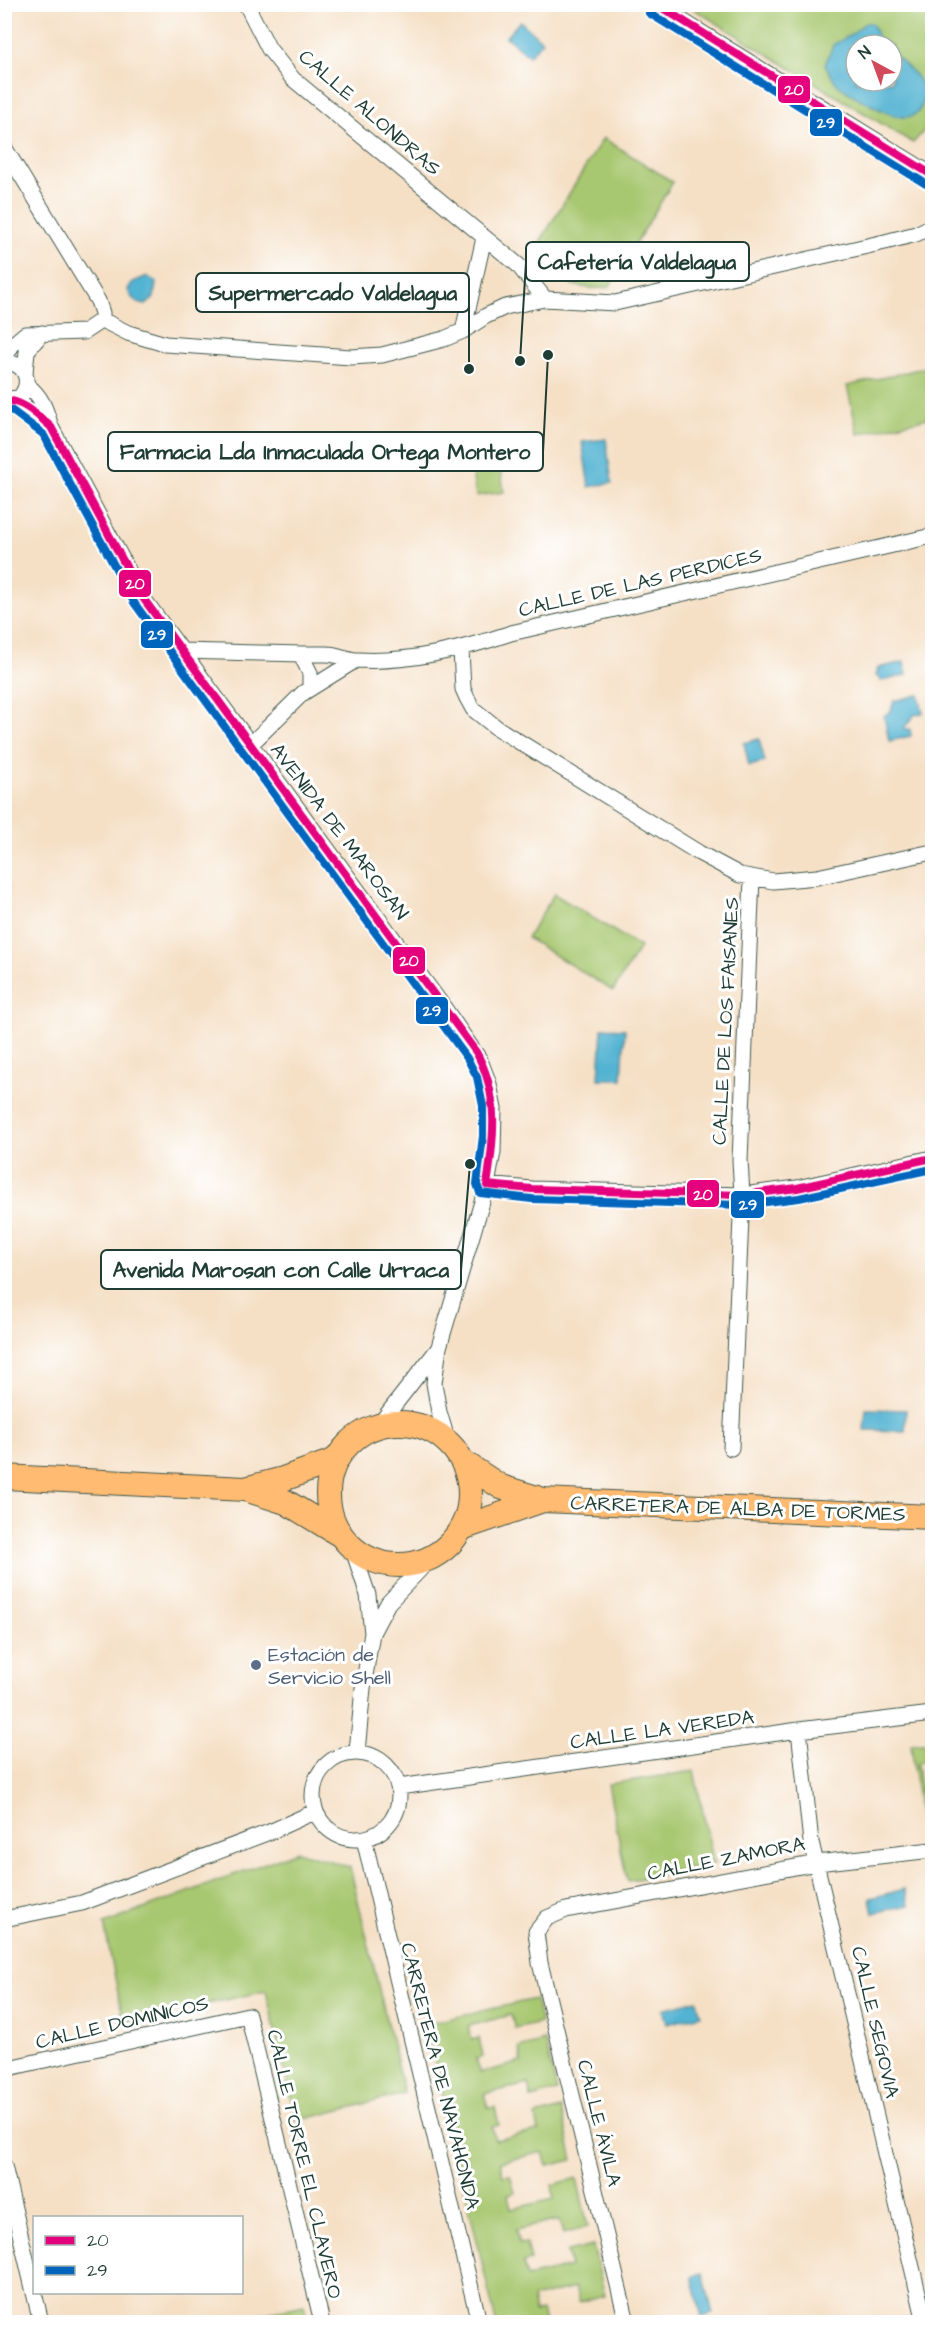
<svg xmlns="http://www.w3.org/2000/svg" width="937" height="2327" font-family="'Architects Daughter',sans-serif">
  <rect width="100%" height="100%" fill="#fff"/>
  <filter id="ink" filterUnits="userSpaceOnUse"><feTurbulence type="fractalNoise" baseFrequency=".0167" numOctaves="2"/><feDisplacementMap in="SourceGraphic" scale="12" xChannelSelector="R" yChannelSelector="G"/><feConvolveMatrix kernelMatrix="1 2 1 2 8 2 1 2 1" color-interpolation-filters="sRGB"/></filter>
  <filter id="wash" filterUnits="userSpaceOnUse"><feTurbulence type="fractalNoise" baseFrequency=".008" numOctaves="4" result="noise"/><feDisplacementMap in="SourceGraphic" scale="24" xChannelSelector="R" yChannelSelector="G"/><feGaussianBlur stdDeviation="1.35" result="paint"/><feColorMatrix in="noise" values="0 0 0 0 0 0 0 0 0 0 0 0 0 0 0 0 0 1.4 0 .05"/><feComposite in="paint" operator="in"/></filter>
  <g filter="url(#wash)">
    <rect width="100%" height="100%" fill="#f5e0c6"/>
    <path fill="#a7c76f" stroke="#638252" stroke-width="1.5" fill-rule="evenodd" d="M 687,5 L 922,5 L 932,13 L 932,122 L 913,143 ZM 856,45 L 892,45 L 892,81 L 856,81 Z
      M 603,138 L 673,182 L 609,287 C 578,293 552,278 530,258 Z
      M 932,366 L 932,417 L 858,434 L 847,386 Z
      M 496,438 L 504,492 L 476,496 L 467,443 Z
      M 554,894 L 640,947 L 613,991 L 527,938 Z
      M 932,1742 L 932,1760 L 917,1763 L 924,1817 L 932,1817 L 932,1834 L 922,1835 L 911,1744 Z
      M 694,1771 L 714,1864 L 627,1881 L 608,1784 Z
      M 297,1851 L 350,1867 L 404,2094 L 296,2121 L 266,1991 L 124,2022 L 104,1924 Z
      M 535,1999 L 541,2023 L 515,2029 L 511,2015 L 468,2026 L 472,2040 L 479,2038 L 483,2057 L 476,2059 L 480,2073 L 522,2062 L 519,2048 L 545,2041 L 557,2091 L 531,2098 L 528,2084 L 484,2094 L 488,2108 L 495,2107 L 499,2125 L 492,2127 L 495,2140 L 539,2131 L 536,2116 L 561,2109 L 573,2160 L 547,2166 L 543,2152 L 500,2162 L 503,2176 L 510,2175 L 515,2193 L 508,2195 L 511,2209 L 554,2199 L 552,2185 L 577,2178 L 588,2227 L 563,2234 L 559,2220 L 516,2230 L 519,2244 L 526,2243 L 530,2261 L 523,2263 L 527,2277 L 570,2267 L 567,2252 L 593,2246 L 605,2296 L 579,2302 L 575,2288 L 532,2298 L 535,2312 L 542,2311 L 545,2322 L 496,2322 L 426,2024 Z
      M 304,2305 L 308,2322 L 228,2322 Z"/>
    <path fill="#53b3d2" stroke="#397883" stroke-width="1.5" d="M 520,21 L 542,41 L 529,56 L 506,37 Z
      M 865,23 L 871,23 C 877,29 875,38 883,45 L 856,45 L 856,81 L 892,81 L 892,53 C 908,67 934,87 920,109 C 917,114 911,117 905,117 C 893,119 848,93 838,85 C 833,80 829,71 825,65 L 833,45 L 852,34 Z
      M 147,276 L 156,282 L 154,298 L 146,305 C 138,305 129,297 128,289 L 133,282 Z
      M 606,439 L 612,483 L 589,487 L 582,442 Z
      M 904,662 L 907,675 L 881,681 L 880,678 L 876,676 L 878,668 Z
      M 919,695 L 923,713 L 914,715 L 910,722 L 905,726 L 905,729 L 910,729 L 911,736 L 889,741 L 884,716 L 891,711 L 894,701 Z
      M 759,739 L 765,762 L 749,766 L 744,743 Z
      M 602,1028 L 625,1029 L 622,1079 L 599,1079 Z
      M 866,1409 L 906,1410 L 905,1431 L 864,1430 Z
      M 905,1889 L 909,1905 L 873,1913 L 870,1898 Z
      M 697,2000 L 701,2015 L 667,2024 L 663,2009 Z
      M 703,2273 L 713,2314 L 702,2317 L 692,2276 Z"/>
  </g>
  <g filter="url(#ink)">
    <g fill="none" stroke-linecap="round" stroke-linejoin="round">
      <g stroke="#3f554a" stroke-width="17">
        <path id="street" d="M 246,4 L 269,49 L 293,79 L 518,265 L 545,299
          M 655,4 L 932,175
          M 4,147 L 98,301 L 102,313 L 102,320
          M 102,320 L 128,333 L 165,344 L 351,357 L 382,355 L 444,339 L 463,331 L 486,316 L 505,307 L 545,299 L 615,303 L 885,242 L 916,234 L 932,226
          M 463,331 L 484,238
          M 4,359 L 12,345 L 25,334 L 84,332 L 102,320
          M 4,363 C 25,361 33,382 20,397 L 4,400
          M 25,373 L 27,351 L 42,333
          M 27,385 C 42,396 46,410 51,427 L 143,598 L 445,1009 L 480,1060 L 489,1084 L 494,1109 L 493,1152 L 487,1185 L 439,1347 L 434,1383 L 439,1412 L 448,1442
          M 14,400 L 36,414 L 51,427
          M 461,650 L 463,689 L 467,698 L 473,709 L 497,728 L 699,853 L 740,875 L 773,881 L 817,877 L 932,852
          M 181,651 C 230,652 278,654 327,654 C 338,654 348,660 358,660 C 408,663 464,649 511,633 L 932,536
          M 301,655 L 310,673 L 310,688
          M 250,745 L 303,693 L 356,660
          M 487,1185 L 532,1189 L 742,1195 L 797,1188 L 932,1158
          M 378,1426 L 438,1349
          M 731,1448 L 742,1195 L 740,1160 L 752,878
          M 353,1550 L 368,1595 L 372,1633 L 363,1688 L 357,1752
          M 372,1633 L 388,1603 L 431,1558
          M 799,1730 L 811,1842 L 925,2322
          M313 1796a43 43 0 1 1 86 0a43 43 0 1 1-86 0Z
          M 399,1787 L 799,1730 L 932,1714
          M 364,1839 L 479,2322
          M 4,1919 L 82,1903 L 272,1831 L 314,1812
          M 4,2069 L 248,2015 L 322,2322
          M 4,2166 L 41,2322
          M 627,2322 L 540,1963 L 536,1932 L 547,1918 L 566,1910 L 817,1863 L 932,1850"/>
      </g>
      <g stroke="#3f554a" stroke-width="26">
        <path id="primary" d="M328 1494a71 71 0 1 1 142 0a71 71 0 1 1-142 0Z
          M 463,1462 L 501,1487 L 543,1500 L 932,1517
          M 4,1477 L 245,1489 L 286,1502 L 339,1534
          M 245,1489 L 283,1479 L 336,1460
          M 462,1528 L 543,1500"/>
      </g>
      <use href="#street" stroke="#fff" stroke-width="15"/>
      <use href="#primary" stroke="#ffbb71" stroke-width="24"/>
      <g stroke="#fff" stroke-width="12">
        <path id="bus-1" d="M 656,4 L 932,175
          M 4,400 C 23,400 38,416 51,427 L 143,598 L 476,1052 C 500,1094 494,1140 487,1185 L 532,1189 L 742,1195 L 797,1188 L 932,1158"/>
      </g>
      <g stroke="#fff" stroke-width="12">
        <path id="bus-2" d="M 649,13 L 926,184
          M 4,410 L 11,410 L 43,434 L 135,604 L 467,1058 L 477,1077 L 483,1106 L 483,1136 L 477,1184 L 480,1193 L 532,1199 L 743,1205 L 799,1198 L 932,1169"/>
      </g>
      <use href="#bus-1" stroke="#e5007d" stroke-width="8"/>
      <use href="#bus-2" stroke="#0065bd" stroke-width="8"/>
    </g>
  </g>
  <circle fill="#5c6f8a" stroke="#fff" stroke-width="2" cx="256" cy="1665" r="6"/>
  <g text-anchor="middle" stroke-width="6" stroke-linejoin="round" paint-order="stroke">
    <g font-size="20" fill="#1f3d34" stroke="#fff">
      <text transform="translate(370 112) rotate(41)" y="7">CALLE ALONDRAS</text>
      <text transform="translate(640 582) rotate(-13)" y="7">CALLE DE LAS PERDICES</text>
      <text transform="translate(340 831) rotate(53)" y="7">AVENIDA DE MAROSAN</text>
      <text transform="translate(725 1021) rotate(-87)" y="7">CALLE DE LOS FAISANES</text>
      <text transform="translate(738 1508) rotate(2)" y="7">CARRETERA DE ALBA DE TORMES</text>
      <text transform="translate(662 1729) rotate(-8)" y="7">CALLE LA VEREDA</text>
      <text transform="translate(726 1858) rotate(-11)" y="7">CALLE ZAMORA</text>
      <text transform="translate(122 2022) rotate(-13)" y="7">CALLE DOMINICOS</text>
      <text transform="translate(876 2022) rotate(77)" y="7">CALLE SEGOVIA</text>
      <text transform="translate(441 2076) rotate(76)" y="7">CARRETERA DE NAVAHONDA</text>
      <text transform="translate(600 2123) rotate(76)" y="7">CALLE ÁVILA</text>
      <text transform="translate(305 2164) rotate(77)" y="7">CALLE TORRE EL CLAVERO</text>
    </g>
    <g font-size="20" fill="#4e5e75" stroke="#fff" text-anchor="start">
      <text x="268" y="1661">Estación de<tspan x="268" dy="23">Servicio Shell</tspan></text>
    </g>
  </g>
  <path fill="none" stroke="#1f3d34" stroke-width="2" d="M520 361L526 262M469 369L469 293M548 355L543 452M470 1164L461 1270"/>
  <g fill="#1f3d34" stroke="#fff" stroke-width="2">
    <circle cx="520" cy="361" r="6"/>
    <circle cx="469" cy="369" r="6"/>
    <circle cx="548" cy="355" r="6"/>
    <circle cx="470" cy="1164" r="6"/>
  </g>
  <g fill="#fff" stroke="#1f3d34" stroke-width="2">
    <rect x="526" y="242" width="223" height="39" rx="6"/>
    <rect x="196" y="273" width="273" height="39" rx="6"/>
    <rect x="108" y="432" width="435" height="39" rx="6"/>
    <rect x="101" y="1250" width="360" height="39" rx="6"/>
  </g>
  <g font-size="21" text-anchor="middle" font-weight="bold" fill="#1f3d34">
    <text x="637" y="269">Cafetería Valdelagua</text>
    <text x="333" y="300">Supermercado Valdelagua</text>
    <text x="325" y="459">Farmacia Lda Inmaculada Ortega Montero</text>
    <text x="281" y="1277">Avenida Marosan con Calle Urraca</text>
  </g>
  <g stroke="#fff" stroke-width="2">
    <rect x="777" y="75" width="34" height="29" rx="6" fill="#e5007d"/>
    <rect x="809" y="108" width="34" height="29" rx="6" fill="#0065bd"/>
    <rect x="118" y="569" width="34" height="29" rx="6" fill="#e5007d"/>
    <rect x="140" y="620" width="34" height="29" rx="6" fill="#0065bd"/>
    <rect x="392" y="946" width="34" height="29" rx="6" fill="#e5007d"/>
    <rect x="415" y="996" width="34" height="29" rx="6" fill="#0065bd"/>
    <rect x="686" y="1179" width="34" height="29" rx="6" fill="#e5007d"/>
    <rect x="730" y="1190" width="35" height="29" rx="6" fill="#0065bd"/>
  </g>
  <g font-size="16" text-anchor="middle" font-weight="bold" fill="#fff">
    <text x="794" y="95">20</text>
    <text x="826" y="128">29</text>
    <text x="135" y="589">20</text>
    <text x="157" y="640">29</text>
    <text x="409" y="966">20</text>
    <text x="432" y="1016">29</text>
    <text x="703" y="1200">20</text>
    <text x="748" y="1210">29</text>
  </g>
  <rect width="937" height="2327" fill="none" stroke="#fff" stroke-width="24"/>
  <rect x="33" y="2216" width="210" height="78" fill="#ffffff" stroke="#a5b1ae" stroke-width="1.5"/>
  <rect x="45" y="2236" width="30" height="9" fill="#e5007d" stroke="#a5b1ae" stroke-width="1.5"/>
  <text x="87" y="2246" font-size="18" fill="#1f3d34">20</text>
  <rect x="45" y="2266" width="30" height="9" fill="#0065bd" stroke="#a5b1ae" stroke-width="1.5"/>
  <text x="87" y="2276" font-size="18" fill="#1f3d34">29</text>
  <g transform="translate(874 63) rotate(319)"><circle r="28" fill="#ffffff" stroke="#a5b1ae" stroke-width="1.5"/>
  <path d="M0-4.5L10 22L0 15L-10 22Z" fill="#d1495b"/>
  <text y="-9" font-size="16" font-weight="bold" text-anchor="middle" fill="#1f3d34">N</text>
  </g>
</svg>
